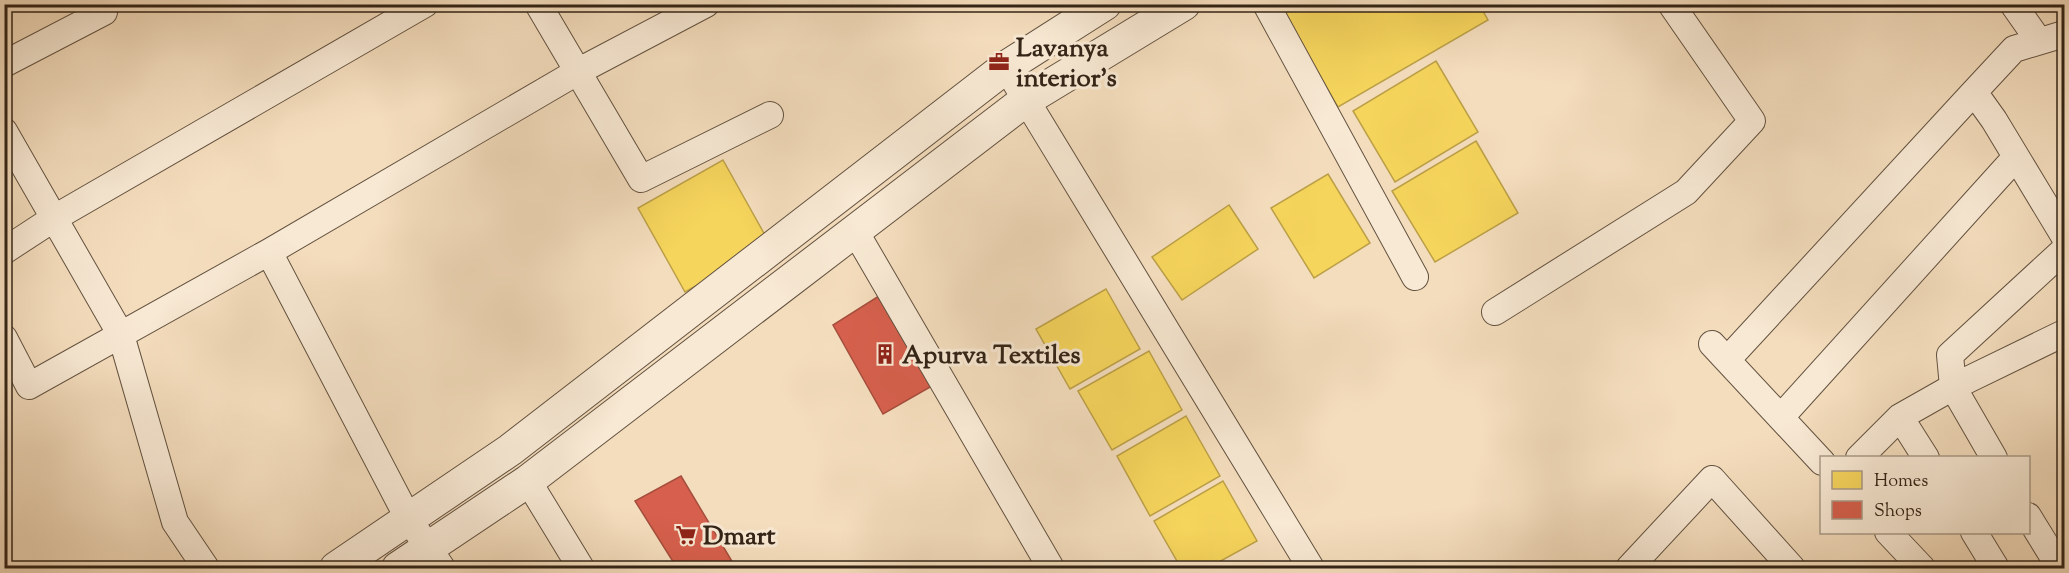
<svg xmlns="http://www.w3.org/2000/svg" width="2069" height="573" font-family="'Sorts Mill Goudy',serif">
  <rect width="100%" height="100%" fill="#f4ddbd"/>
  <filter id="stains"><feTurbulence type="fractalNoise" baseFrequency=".00333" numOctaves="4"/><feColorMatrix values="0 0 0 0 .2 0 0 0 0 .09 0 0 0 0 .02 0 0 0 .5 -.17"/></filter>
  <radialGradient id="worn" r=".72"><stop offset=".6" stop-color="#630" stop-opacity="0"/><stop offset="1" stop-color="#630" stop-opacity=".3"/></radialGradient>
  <path fill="#f6d55c" stroke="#bca047" stroke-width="1.5" d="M 1279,4 L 1479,4 L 1488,20 L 1338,107 Z
    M 1436,61 L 1478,132 L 1395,182 L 1353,111 Z
    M 1476,141 L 1518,213 L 1435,262 L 1392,191 Z
    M 723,160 L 770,244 L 685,292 L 638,208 Z
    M 1328,174 L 1370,243 L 1314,278 L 1271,208 Z
    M 1229,205 L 1258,249 L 1182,300 L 1152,257 Z
    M 1106,289 L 1140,349 L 1070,389 L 1036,329 Z
    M 1149,351 L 1182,410 L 1112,450 L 1078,391 Z
    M 1186,416 L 1220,476 L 1150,516 L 1117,456 Z
    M 1223,481 L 1257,541 L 1208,568 L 1181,568 L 1154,521 Z"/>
  <path fill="#d6604d" stroke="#a54e3d" stroke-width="1.5" d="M 882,294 L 939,382 L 883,414 L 833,325 Z
    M 681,476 L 736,568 L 677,568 L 635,501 Z"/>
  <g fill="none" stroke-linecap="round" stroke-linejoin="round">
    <g stroke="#635240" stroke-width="28">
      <path id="minor" d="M 538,4 L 641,179 L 770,115
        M 1266,4 L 1415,277
        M 2013,4 L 2039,41
        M 4,64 L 104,12
        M 1006,67 L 1311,568
        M 1974,92 L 2014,49 L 2064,34
        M 4,131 L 121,335 L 175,522 L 206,568
        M 855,231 L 1051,568
        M 4,251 L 56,217 L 425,4
        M 269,252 L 408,518 L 442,568
        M 1495,312 L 1686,192 L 1752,121 L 1671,4
        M 4,338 L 29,386 L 269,252 L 577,72 L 706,4
        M 1712,344 L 1822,462
        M 1727,360 L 1974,92 L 1994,120 L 2064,236
        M 1781,417 L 2016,157
        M 1900,417 L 1926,458
        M 1859,458 L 1900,417 L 1953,387 L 1950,355 L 2064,250
        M 1994,458 L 1953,387 L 2064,333
        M 528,481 L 581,568
        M 2028,516 L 2060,568
        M 1888,532 L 1922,568
        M 1974,532 L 1996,568
        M 1629,568 L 1712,479 L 1792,568"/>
    </g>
    <g stroke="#635240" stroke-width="34">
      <path id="tertiary" d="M 336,568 L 510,450 L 1006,67 L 1105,4
        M 398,568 L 528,481 L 1026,100 L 1184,4"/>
    </g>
    <use href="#minor" stroke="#f8e9d4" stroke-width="26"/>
    <use href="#tertiary" stroke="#f8e9d4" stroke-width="32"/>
  </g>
  <defs>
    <g id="office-bare" transform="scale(1.62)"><path d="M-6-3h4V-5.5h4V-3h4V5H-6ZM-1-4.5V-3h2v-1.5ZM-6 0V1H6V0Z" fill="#8f2418" stroke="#f8e9d4" stroke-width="2.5" paint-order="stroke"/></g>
    <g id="building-bare" transform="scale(1.62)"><path d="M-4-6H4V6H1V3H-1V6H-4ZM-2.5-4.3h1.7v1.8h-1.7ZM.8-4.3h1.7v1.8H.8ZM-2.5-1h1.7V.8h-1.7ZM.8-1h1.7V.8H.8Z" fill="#8f2418" stroke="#f8e9d4" stroke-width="2.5" paint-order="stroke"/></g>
    <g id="supermarket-bare" transform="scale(1.62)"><path d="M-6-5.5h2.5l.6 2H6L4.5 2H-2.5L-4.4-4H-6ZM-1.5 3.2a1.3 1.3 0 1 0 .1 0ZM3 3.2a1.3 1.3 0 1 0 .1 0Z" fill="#8f2418" stroke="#f8e9d4" stroke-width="2.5" paint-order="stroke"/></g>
  </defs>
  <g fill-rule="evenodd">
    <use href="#office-bare" x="999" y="62"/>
    <use href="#building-bare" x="885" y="354"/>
    <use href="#supermarket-bare" x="686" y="535"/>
  </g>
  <g text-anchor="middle" stroke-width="6" stroke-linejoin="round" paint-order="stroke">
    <g font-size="26" font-weight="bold" fill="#332417" stroke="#f8e9d4" text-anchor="start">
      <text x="1016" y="56">Lavanya<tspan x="1016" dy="30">interior's</tspan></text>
      <text x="902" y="363">Apurva Textiles</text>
      <text x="703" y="544">Dmart</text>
    </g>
  </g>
  <rect width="2069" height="573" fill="none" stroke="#f4ddbd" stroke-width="24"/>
  <rect x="6" y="6" width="2057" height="561" fill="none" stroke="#332417" stroke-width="3"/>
  <rect x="12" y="12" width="2045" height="549" fill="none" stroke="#332417" stroke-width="1.5"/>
  <rect x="1820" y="456" width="210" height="78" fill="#f8e9d4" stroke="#a99a88" stroke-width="1.5"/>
  <rect x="1832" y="471" width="30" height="18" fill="#f6d55c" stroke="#a99a88" stroke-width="1.5"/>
  <text x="1874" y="486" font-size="18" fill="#332417">Homes</text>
  <rect x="1832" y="501" width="30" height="18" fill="#d6604d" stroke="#a99a88" stroke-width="1.5"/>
  <text x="1874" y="516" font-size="18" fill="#332417">Shops</text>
  <rect width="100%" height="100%" filter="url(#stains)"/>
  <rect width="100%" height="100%" fill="url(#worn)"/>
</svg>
